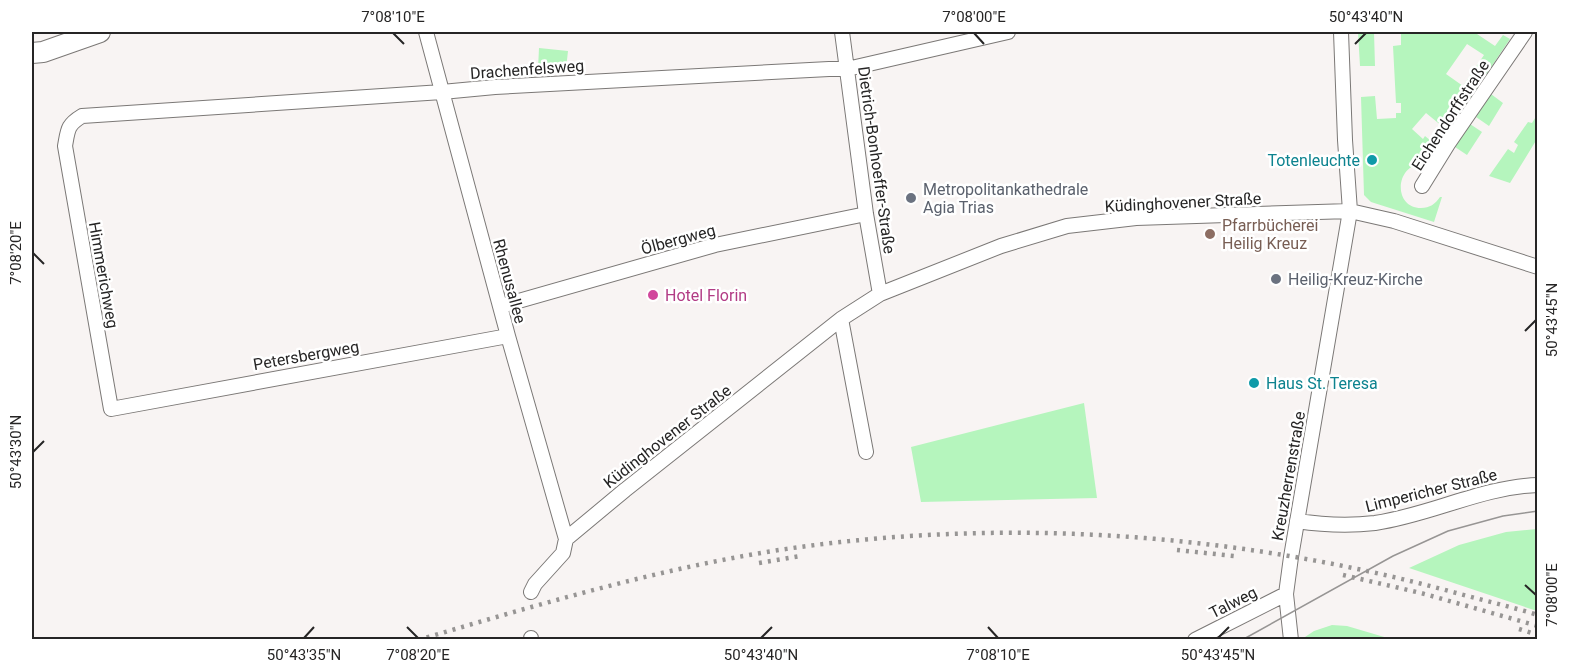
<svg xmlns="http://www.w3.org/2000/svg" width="1569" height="671" font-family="Roboto,sans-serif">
  <rect width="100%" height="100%" fill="#f8f4f3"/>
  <path fill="#b5f5bd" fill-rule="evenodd" d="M 1358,32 L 1374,32 L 1375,66 L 1360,66 Z
    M 1401,32 L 1477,32 L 1477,34 L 1495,46 L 1503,35 L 1510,39 L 1448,131 L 1426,113 L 1412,129 L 1423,139 L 1425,136 L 1437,146 L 1425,164 C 1395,162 1392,208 1421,208 C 1430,208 1435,204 1440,197 L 1442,197 L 1434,222 L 1371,202 L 1364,195 L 1361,97 L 1375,96 L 1377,119 L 1396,118 L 1396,113 L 1401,113 L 1401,103 L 1396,103 L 1393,46 L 1401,45 ZM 1467,44 L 1484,55 L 1463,86 L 1446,74 Z
    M 539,48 L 568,51 L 566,69 L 538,69 Z
    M 1491,94 L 1503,103 L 1489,126 L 1476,117 Z
    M 1537,115 L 1537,139 L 1510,183 L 1489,176 L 1508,149 L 1514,153 L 1518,145 L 1514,142 L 1528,122 L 1532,123 Z
    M 1470,124 L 1482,132 L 1467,155 L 1455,147 Z
    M 1084,403 L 1097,498 L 921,502 L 911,447 Z
    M 1537,529 L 1537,611 L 1409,568 L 1459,545 L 1506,532 Z
    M 1332,625 L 1347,626 L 1391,639 L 1302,639 L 1314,631 Z"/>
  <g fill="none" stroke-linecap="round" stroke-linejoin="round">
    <g stroke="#7b7876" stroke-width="16">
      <path id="street" d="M 426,32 L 508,336 L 566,539
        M 842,32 L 866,214 L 880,294
        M 1422,186 L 1448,144 L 1525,32
        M 501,306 L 715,245 L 866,214
        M 841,319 L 866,452
        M 508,336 L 111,409 L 65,146 C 68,130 67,125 82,116 L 442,92 L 495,87 L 829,69 L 847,69 L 1008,32
        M 1297,521 C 1324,525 1349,526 1375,523 C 1431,515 1481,487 1538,485
        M 531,592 L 535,584 L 563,553 L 566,539 L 625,490 L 841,319 L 880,294 L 1001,246 L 1067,226 L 1136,218 L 1350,211 L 1394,221 L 1538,267
        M 531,638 L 531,640
        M 1195,640 L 1286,594
        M 1291,640 L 1286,594 L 1291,557 L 1350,211 L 1345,140 L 1341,32"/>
    </g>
    <g stroke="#7b7876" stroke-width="22">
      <path id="secondary" d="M 32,53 L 43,52 L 100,32"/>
    </g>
    <use href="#street" stroke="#fff" stroke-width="14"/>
    <use href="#secondary" stroke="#fff" stroke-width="20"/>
    <path stroke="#979594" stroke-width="1.5" d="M 1242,640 L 1393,556 L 1448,531 L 1503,516 L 1538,511"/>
    <path stroke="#979594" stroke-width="4.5" stroke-dasharray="3 6" stroke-linecap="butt" d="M 1177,550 L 1234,556
      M 759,563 L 800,556
      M 1343,575 L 1421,593 L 1538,626
      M 1519,629 L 1538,635
      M 418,640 C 537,605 657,569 779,550 C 1006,516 1240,533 1460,594 C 1486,601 1512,607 1538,615"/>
  </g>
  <path fill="none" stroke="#262525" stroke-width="2" d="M 393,33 L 404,44M 974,33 L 984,44M 1355,44 L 1366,33M 33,253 L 44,264M 1525,331 L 1536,320M 33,452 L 44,441M 1525,585 L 1536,595M 407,627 L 418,638M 988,627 L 998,638M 304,638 L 314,627M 761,638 L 772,627M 1218,638 L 1229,627"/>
  <g fill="#0f9aa8" stroke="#fff" stroke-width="2">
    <circle cx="1372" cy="160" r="6"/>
    <circle cx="1254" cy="383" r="6"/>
  </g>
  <g fill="#6b7280" stroke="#fff" stroke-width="2">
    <circle cx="911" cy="198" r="6"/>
    <circle cx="1276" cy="279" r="6"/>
  </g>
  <circle fill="#8d6e63" stroke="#fff" stroke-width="2" cx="1210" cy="234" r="6"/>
  <circle fill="#d1479c" stroke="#fff" stroke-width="2" cx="653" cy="295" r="6"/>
  <g text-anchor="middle" stroke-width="5" stroke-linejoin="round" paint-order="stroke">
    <g font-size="16" fill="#262525" stroke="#fff">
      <text transform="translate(527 69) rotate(-4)" y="6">Drachenfelsweg</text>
      <text transform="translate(1450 115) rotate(-57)" y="6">Eichendorffstraße</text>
      <text transform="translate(877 160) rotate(82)" y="6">Dietrich-Bonhoeffer-Straße</text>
      <text transform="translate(1183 202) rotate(-3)" y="6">Küdinghovener Straße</text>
      <text transform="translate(678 239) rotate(-15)" y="6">Ölbergweg</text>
      <text transform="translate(104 275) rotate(80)" y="6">Himmerichweg</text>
      <text transform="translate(510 281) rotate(75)" y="6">Rhenusallee</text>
      <text transform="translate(306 355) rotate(-10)" y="6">Petersbergweg</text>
      <text transform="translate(667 436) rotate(-38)" y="6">Küdinghovener Straße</text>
      <text transform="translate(1288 476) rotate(-80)" y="6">Kreuzherrenstraße</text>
      <text transform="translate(1431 490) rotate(-14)" y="6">Limpericher Straße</text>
      <text transform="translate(1233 602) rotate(-27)" y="6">Talweg</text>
    </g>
    <g font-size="16" fill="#0d838f" stroke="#fff" text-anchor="end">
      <text x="1360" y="166">Totenleuchte</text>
      <text x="1266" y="389" text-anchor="start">Haus St. Teresa</text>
    </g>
    <g font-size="16" fill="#5b616d" stroke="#fff" text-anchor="start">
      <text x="923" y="195">Metropolitankathedrale<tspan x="923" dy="18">Agia Trias</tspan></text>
      <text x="1288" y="285">Heilig-Kreuz-Kirche</text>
    </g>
    <g font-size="16" fill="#785e54" stroke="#fff" text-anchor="start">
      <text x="1222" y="231">Pfarrbücherei<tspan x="1222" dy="18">Heilig Kreuz</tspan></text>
    </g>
    <g font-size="16" fill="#b23c85" stroke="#fff" text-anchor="start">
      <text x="665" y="301">Hotel Florin</text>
    </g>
  </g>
  <rect width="1569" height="671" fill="none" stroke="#ffffff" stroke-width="66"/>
  <rect x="33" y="33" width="1503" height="605" fill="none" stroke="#262525" stroke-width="2"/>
  <g font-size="15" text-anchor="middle" fill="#262525">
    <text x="393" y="22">7°08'10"E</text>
    <text x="974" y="22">7°08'00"E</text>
    <text x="1366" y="22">50°43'40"N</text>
    <text transform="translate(16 253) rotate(-90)" y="5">7°08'20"E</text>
    <text transform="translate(1552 320) rotate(-90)" y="5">50°43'45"N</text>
    <text transform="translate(16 452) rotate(-90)" y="5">50°43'30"N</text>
    <text transform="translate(1552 595) rotate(-90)" y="5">7°08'00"E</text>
    <text x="304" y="660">50°43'35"N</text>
    <text x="418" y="660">7°08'20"E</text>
    <text x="761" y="660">50°43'40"N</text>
    <text x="998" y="660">7°08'10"E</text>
    <text x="1218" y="660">50°43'45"N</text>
  </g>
</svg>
